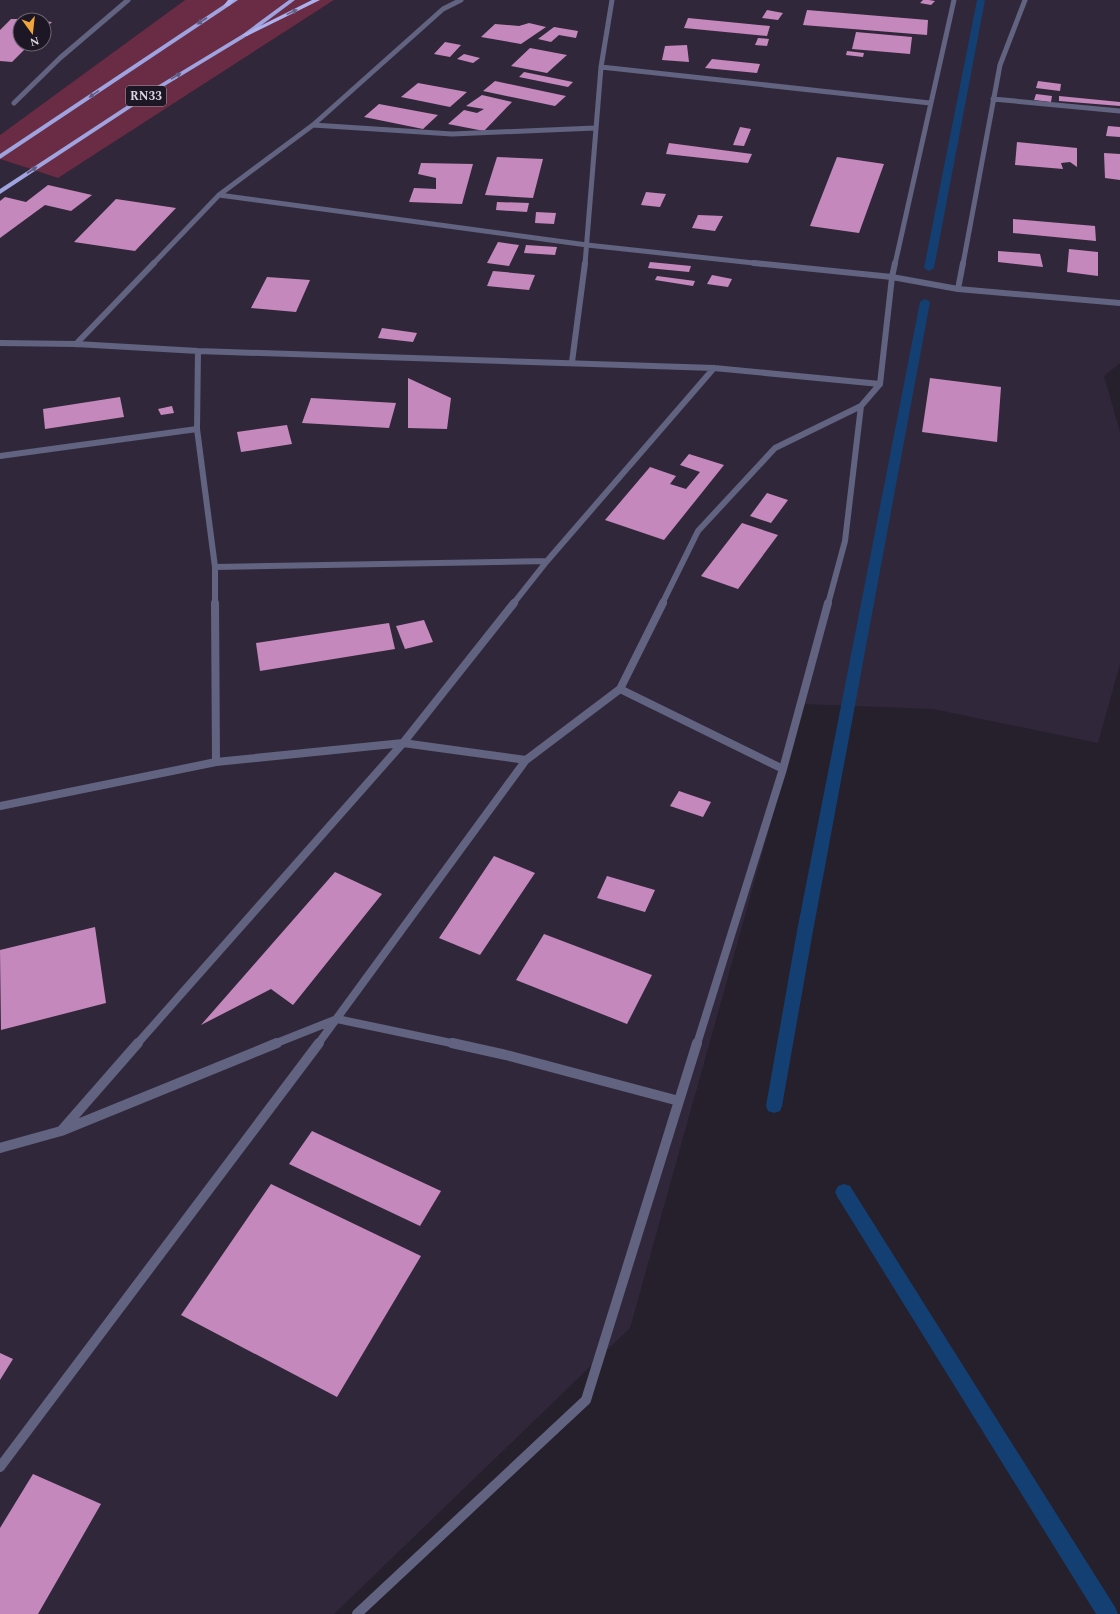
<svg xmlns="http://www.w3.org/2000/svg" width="1120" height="1614" font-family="Spectral,serif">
  <rect width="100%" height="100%" fill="#26202d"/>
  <path fill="#30283a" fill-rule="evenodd" d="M 0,0 L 185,0 L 0,135 ZM 20,20 L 44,20 L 44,44 L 20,44 Z
    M 334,0 L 1120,0 L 1120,363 L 1104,376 L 1120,432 L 1120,664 L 1098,743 L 933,709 L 804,704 L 630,1328 L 334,1614 L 0,1614 L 0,159 L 58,178 Z"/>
  <path fill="#692c44" d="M 185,0 L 334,0 L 58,178 L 0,159 L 0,135 Z"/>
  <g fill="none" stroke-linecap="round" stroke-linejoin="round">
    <path fill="#133f73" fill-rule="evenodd" d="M 977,0 L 985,0 L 934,268 L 929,271 L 924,268 Z
      M 925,299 L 930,302 L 813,931 L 782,1106 L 780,1111 L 774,1113 L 768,1111 L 766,1106 L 797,931 L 920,302 Z
      M 844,1184 L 850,1186 L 1115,1607 L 1118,1614 L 1096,1614 L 838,1198 L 835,1192 L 838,1186 Z"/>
  </g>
  <path fill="#c588bd" d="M 923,0 L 929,0 L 935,1 L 931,5 L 920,3 Z
    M 767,10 L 783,13 L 778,20 L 762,18 Z
    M 807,10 L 928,20 L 927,35 L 803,25 Z
    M 688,18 L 770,26 L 767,36 L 684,28 Z
    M 11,19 L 20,19 L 20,44 L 30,44 L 12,62 L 0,61 L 0,30 Z
    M 44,21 L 52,22 L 44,30 Z
    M 529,23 L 546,27 L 521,44 L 481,37 L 495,24 L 519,26 Z
    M 554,27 L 578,31 L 576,38 L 559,35 L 551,42 L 538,39 Z
    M 856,32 L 912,37 L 910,54 L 852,49 Z
    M 758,38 L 769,39 L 767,46 L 755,45 Z
    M 445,42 L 461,45 L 450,57 L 434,54 Z
    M 687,45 L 689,62 L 662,60 L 665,46 Z
    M 530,48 L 567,55 L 547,73 L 511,66 Z
    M 847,51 L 864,53 L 863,57 L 846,55 Z
    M 464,54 L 480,58 L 473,63 L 457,59 Z
    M 712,59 L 760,64 L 757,73 L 705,68 Z
    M 524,72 L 573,82 L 568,87 L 519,77 Z
    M 495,81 L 566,96 L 555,106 L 483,91 Z
    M 1038,81 L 1061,84 L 1060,91 L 1036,88 Z
    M 418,83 L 467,92 L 450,107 L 401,97 Z
    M 1036,94 L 1052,96 L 1051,102 L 1034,100 Z
    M 482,95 L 512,102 L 484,131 L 448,124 L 464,110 L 477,113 L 484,109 L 466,106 Z
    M 1059,96 L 1120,102 L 1120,106 L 1059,101 Z
    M 379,104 L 438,115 L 423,129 L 364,117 Z
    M 1108,126 L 1120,127 L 1120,137 L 1106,136 Z
    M 740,127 L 751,129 L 744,146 L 733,145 Z
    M 1017,142 L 1077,148 L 1077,167 L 1070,162 L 1061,163 L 1063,169 L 1015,165 Z
    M 669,143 L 752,154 L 748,163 L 666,154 Z
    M 1104,153 L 1120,154 L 1120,180 L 1105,178 Z
    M 497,157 L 543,159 L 533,198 L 485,195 Z
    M 837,157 L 884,164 L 859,233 L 810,226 Z
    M 421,163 L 473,164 L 462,204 L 409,202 L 414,188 L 436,189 L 436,178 L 418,174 Z
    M 48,185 L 92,195 L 71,211 L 45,205 L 0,238 L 0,201 L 5,197 L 26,202 Z
    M 646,192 L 666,194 L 660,207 L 641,205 Z
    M 116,199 L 176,208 L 135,251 L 74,242 Z
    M 497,202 L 529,203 L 527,212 L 496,210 Z
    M 536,212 L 556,213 L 554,224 L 535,223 Z
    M 698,215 L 723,216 L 715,231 L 692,228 Z
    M 1013,219 L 1095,226 L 1096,241 L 1013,233 Z
    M 498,242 L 519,245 L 509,266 L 487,263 Z
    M 526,245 L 557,247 L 555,255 L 524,253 Z
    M 1069,249 L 1098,252 L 1098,276 L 1067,272 Z
    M 998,251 L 1040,254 L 1043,267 L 998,262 Z
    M 650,262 L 691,266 L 689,272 L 648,268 Z
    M 493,271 L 535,275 L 529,290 L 487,286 Z
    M 712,275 L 732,279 L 728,287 L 707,284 Z
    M 657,276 L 695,281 L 693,286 L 655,280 Z
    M 267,277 L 310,280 L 296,312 L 251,308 Z
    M 382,328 L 417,333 L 413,342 L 378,338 Z
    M 408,378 L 451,398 L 447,429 L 408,428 Z
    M 930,378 L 1001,387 L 997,442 L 922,432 Z
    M 120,397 L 124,417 L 45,429 L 43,409 Z
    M 311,398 L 396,403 L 389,428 L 302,423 Z
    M 172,406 L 174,413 L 161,415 L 158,409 Z
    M 287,425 L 292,444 L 241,452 L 237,432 Z
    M 689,454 L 724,465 L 664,540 L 605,520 L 650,467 L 676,476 L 670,484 L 686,489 L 700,472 L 680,465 Z
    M 767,493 L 788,500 L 771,523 L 750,516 Z
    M 742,523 L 778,535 L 738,589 L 701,576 Z
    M 424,620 L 433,642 L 405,649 L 396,626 Z
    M 389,623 L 395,649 L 260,671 L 256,643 Z
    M 679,791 L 711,802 L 703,817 L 670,806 Z
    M 494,856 L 535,873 L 480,955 L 439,938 Z
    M 335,872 L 382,894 L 293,1005 L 271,989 L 201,1025 Z
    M 607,876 L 655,890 L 645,912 L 597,898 Z
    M 95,927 L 106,1003 L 1,1030 L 0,950 Z
    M 544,934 L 652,975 L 627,1024 L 516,980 Z
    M 312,1131 L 441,1191 L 420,1226 L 289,1164 Z
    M 271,1184 L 421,1256 L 337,1397 L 181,1315 Z
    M 0,1353 L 13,1359 L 0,1380 Z
    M 33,1474 L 101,1504 L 38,1614 L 0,1614 L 0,1528 Z"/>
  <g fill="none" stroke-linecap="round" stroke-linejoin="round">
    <path stroke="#616380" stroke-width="5" d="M 601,67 L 930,103
      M 993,99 L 1120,111
      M 14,103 L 60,58 L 128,0
      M 313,125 L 452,134 L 595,128
      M 219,195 L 587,245 L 763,264
      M 153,264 L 219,195 L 313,125 L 443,9 L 461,0
      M 585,264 L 601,67 L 612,0
      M 895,264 L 954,0
      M 963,264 L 1000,65 L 1025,0"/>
    <path stroke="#616380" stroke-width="6" d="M 754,263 L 892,277 L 958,289 L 1120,303
      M 958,289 L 963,263
      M 0,343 L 76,344 L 198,351 L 714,368 L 880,384
      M 76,344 L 154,263
      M 198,351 L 197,429 L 215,567 L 215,604
      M 572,362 L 585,263
      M 0,456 L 197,429
      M 215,567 L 547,561
      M 513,604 L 547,561 L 714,368
      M 662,604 L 698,531 L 775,448 L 861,406
      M 828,604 L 845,541 L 861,406 L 880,384 L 892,277 L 895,263"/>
    <path stroke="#616380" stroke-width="8" d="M 215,603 L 216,762
      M 620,689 L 783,769
      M 0,806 L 216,762 L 403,743 L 526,760
      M 137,1044 L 403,743 L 514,603
      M 274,1044 L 337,1019 L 456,1044
      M 318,1044 L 526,760 L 620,689 L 663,603
      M 697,1044 L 783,769 L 828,603"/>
    <path stroke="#616380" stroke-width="10" d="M 452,1043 L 506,1055 L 679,1101
      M 61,1131 L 138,1043
      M 0,1148 L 61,1131 L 277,1043
      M 0,1467 L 319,1043
      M 357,1614 L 586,1400 L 697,1043"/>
    <path fill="#9fa3df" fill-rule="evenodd" d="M 231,0 L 238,0 L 0,159 L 0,154 Z
      M 289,0 L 295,0 L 247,36 L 158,90 L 0,194 L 0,189 L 154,88 L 243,34 Z"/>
    <path fill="#acb0ec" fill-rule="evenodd" d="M 228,0 L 234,0 L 229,6 L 225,6 L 224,5 Z
      M 312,0 L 320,0 L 247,36 L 242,35 Z"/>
  </g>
  <defs><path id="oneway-solid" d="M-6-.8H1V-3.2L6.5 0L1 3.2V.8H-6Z"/></defs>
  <use fill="#646388" href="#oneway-solid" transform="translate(292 12) rotate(-26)"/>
  <g fill="#5e5c82">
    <use href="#oneway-solid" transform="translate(202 21) rotate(147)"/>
    <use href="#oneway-solid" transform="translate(176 76) rotate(-31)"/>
    <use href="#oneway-solid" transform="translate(94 94) rotate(146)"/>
    <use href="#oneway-solid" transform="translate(32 170) rotate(-33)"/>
  </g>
  <g text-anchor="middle" stroke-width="4" stroke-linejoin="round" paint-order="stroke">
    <rect fill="#1d1624" stroke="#a19ca7" stroke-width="1" x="126" y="86" width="40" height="20" rx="3"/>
    <g font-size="12" font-weight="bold" fill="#dad6df">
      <text x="146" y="100">RN33</text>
    </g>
  </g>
  <g transform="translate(32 32) rotate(165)"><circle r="19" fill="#1d1624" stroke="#69636f"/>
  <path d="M0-3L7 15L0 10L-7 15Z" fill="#efa73d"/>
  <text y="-6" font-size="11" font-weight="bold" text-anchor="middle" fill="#dad6df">N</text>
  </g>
</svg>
